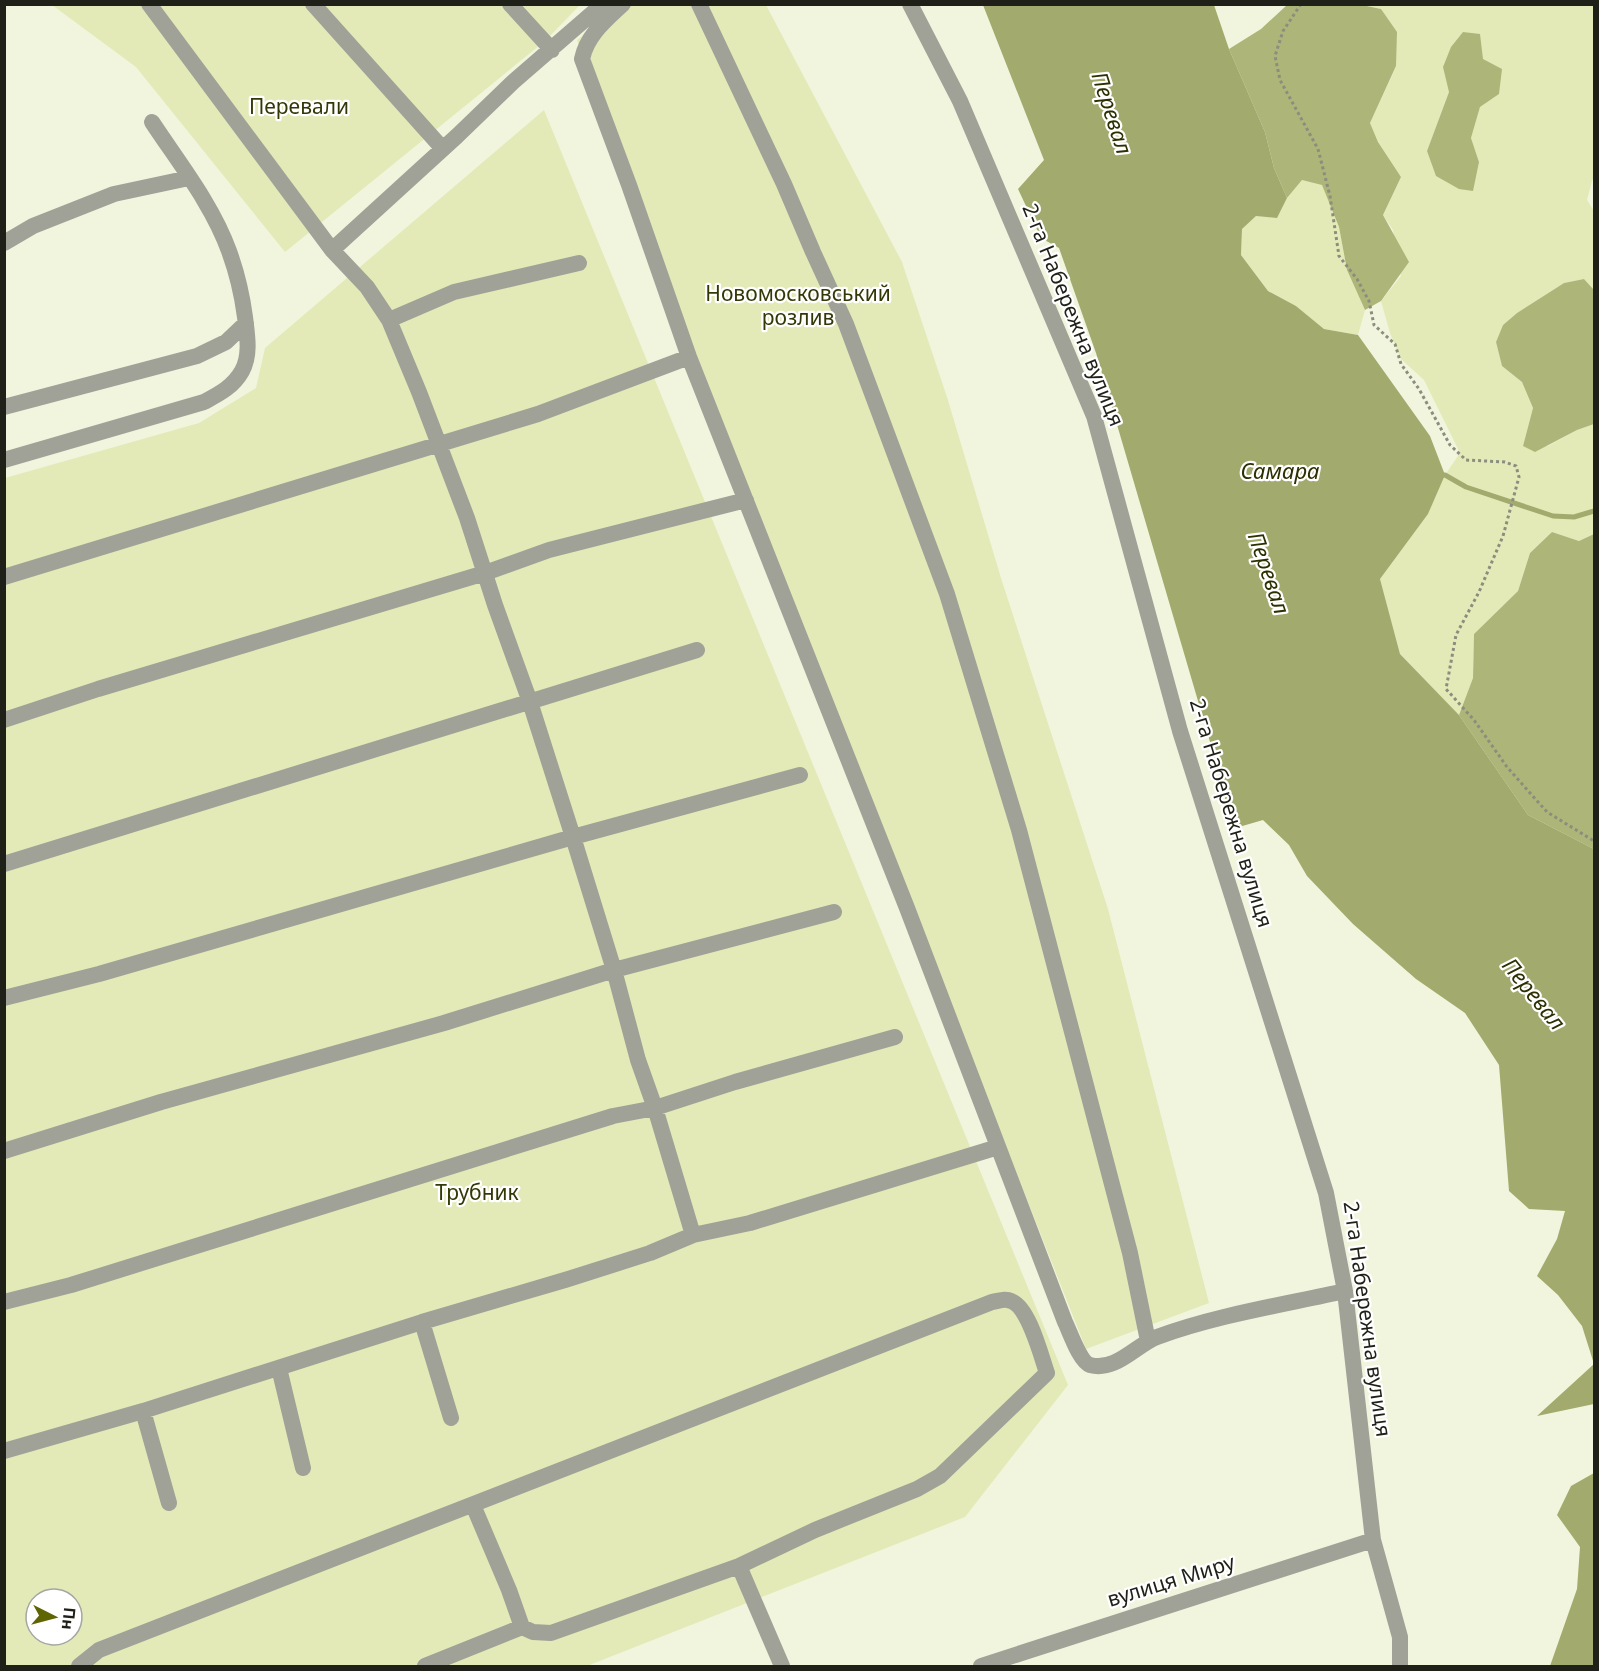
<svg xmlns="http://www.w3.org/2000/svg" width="1599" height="1671" font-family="'Noto Sans',sans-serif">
  <rect width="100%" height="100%" fill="#f1f5dd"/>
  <path fill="#e3eab8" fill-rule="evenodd" d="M 52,5 L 580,5 L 545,41 L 285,252 L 136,67 Z
    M 619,5 L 766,5 L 902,262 L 947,397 L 1001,578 L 1108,909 L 1209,1303 L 1086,1349 L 739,470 L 577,40 Z
    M 1362,5 L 1594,5 L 1594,178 L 1592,181 L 1587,200 L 1594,211 L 1594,290 L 1584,279 L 1564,283 L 1517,313 L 1503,325 L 1496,342 L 1502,366 L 1522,382 L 1533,408 L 1523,446 L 1548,446 L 1577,430 L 1594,424 L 1594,534 L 1579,541 L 1552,532 L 1530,553 L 1518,591 L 1474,634 L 1473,678 L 1459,715 L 1400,654 L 1380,579 L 1428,514 L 1445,475 L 1460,453 L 1424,380 L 1401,359 L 1390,333 L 1381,301 L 1401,276 L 1393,230 L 1383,215 L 1401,177 L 1378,142 L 1370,123 L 1396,67 L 1381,9 ZM 1449,92 L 1499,94 L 1480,107 L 1471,138 L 1479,162 L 1427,151 Z
    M 544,110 L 1068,1385 L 965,1517 L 587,1666 L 5,1666 L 5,478 L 199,423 L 256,388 L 265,348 ZM 36,1599 L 72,1599 L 72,1635 L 36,1635 Z
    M 1302,180 L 1322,184 L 1339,227 L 1347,270 L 1365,310 L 1358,335 L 1324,329 L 1296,306 L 1268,291 L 1241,255 L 1242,229 L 1256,216 L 1277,217 L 1287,198 Z"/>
  <path fill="#aeb578" d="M 1287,5 L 1362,5 L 1381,9 L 1397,32 L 1396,66 L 1370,123 L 1378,142 L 1401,177 L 1383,215 L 1409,262 L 1381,301 L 1365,310 L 1347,270 L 1339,227 L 1322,185 L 1302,180 L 1287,198 L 1274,168 L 1265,132 L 1229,49 L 1261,29 Z
    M 1463,32 L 1480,34 L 1483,59 L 1502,69 L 1499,94 L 1480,107 L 1471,138 L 1479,162 L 1473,191 L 1459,189 L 1436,176 L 1427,151 L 1449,92 L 1443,67 L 1451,47 Z
    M 1584,279 L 1594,290 L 1594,424 L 1577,430 L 1535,452 L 1523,446 L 1533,408 L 1522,382 L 1502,366 L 1496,342 L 1503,325 L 1517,313 L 1564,283 Z
    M 1552,532 L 1579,541 L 1594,534 L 1594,849 L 1528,815 L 1459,715 L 1473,678 L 1474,634 L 1518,591 L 1530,553 Z"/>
  <path fill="#a3aa6d" d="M 983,5 L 1214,5 L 1229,49 L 1265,132 L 1274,168 L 1287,198 L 1277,218 L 1256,216 L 1242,229 L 1241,255 L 1268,291 L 1296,306 L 1324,329 L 1358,335 L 1430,436 L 1445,475 L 1428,514 L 1380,579 L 1400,654 L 1459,715 L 1528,815 L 1594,849 L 1594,1404 L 1537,1416 L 1594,1364 L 1582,1326 L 1558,1295 L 1537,1276 L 1557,1239 L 1565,1211 L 1529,1209 L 1509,1191 L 1499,1065 L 1465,1013 L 1416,979 L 1353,924 L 1307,876 L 1289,845 L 1263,820 L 1232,829 L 1220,776 L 1096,353 L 1059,248 L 1041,238 L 1018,189 L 1044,160 Z
    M 1594,1473 L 1594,1666 L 1550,1666 L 1577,1589 L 1580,1547 L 1557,1515 L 1571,1486 Z"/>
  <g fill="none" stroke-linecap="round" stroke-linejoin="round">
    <path stroke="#a3aa6d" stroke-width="5" d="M 1440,475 L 1445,475 L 1466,487 L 1553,516 L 1574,517 L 1594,511"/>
    <path stroke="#8b8d7d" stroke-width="3" stroke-dasharray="3 3" stroke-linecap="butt" d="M 1301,4 L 1283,31 L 1275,56 L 1280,80 L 1318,149 L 1330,196 L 1339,256 L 1357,279 L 1369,301 L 1374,325 L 1395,344 L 1401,364 L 1419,389 L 1450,445 L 1466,460 L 1505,462 L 1516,466 L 1519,477 L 1503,536 L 1479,592 L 1456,635 L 1446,689 L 1474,720 L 1507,767 L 1547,812 L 1594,841"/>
    <path stroke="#a0a298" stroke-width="16" d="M 149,4 L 332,250 L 367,287 L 389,320 L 419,392 L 467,518 L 495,605 L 530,702 L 573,837 L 614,970 L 638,1060 L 655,1108 L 693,1235
      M 313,4 L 443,149
      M 510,4 L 552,50
      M 623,4 C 606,20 587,35 582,59 L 629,185 L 689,357 L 907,908 L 1065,1322 C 1070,1332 1080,1362 1090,1365 C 1116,1372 1136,1345 1157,1337 C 1217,1315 1282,1305 1345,1291
      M 699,4 L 784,184 L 813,252 L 846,324 L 947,594 L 1019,830 L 1130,1253 L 1148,1341
      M 910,4 L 960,101 L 1094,416 L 1180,731 L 1326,1193 L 1345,1291 L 1373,1540 L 1400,1637 L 1400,1666
      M 4,243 L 33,226 L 114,194 L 189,178
      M 332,250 L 457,136 L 513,82 L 603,4
      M 389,320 L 454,292 L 579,263
      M 4,407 L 197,356 L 226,342 L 246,323
      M 4,460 L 204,402 C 219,394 233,387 242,371 C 251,355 247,334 245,317 C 242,294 237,273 229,251 C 212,204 179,163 152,122
      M 4,577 L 538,414 L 689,357
      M 4,720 L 98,689 L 485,573 L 549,550 L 746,500
      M 4,864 L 697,650
      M 4,998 L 99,974 L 573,837 L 800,775
      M 4,1151 L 161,1102 L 444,1023 L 614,970 L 834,912
      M 4,1302 L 71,1285 L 613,1116 L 655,1108 L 735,1082 L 895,1037
      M 422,1322 L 451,1418
      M 279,1368 L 303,1468
      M 143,1411 L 169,1503
      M 4,1451 L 143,1411 L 422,1322 L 565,1280 L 650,1253 L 693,1235 L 750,1223 L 998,1147
      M 473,1505 L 509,1590 L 522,1627
      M 739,1566 L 782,1666
      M 79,1666 L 99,1650 L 992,1302 C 999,1301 1005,1298 1011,1301 C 1029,1307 1041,1356 1047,1373 L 940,1476 L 917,1489 L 815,1530 L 739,1566 L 551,1633 L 533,1632 L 522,1627 L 425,1666
      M 981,1666 L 1373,1540"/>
  </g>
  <g text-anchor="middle" stroke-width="4.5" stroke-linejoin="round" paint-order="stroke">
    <g font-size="21" fill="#343806" stroke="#fff">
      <text x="299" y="114">Перевали</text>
      <text x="798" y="301">Новомосковський<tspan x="798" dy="24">розлив</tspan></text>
      <text x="477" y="1200">Трубник</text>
    </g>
    <g font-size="21" fill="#1f2018" stroke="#fff">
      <text transform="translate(1073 315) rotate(68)" y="7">2-га Набережна вулиця</text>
      <text transform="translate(1231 813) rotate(73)" y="7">2-га Набережна вулиця</text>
      <text transform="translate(1367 1319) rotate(82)" y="7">2-га Набережна вулиця</text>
      <text transform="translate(1171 1581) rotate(-17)" y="7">вулиця Миру</text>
    </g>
    <g font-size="22" font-style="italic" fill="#2d3000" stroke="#fff">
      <text transform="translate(1112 113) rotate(72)" y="8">Перевал</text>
      <text x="1280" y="479">Самара</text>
      <text transform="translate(1269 573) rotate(71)" y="8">Перевал</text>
      <text transform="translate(1534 994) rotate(51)" y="8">Перевал</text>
    </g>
  </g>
  <rect width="1599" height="1671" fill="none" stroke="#1f2018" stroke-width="12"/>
  <g transform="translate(54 1617) rotate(96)"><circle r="28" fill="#ffffff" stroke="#a5a6a3" stroke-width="1.5"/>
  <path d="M0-4.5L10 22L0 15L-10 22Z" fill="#5f6502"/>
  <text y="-9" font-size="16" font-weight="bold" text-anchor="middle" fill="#1f2018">Пн</text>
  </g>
</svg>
